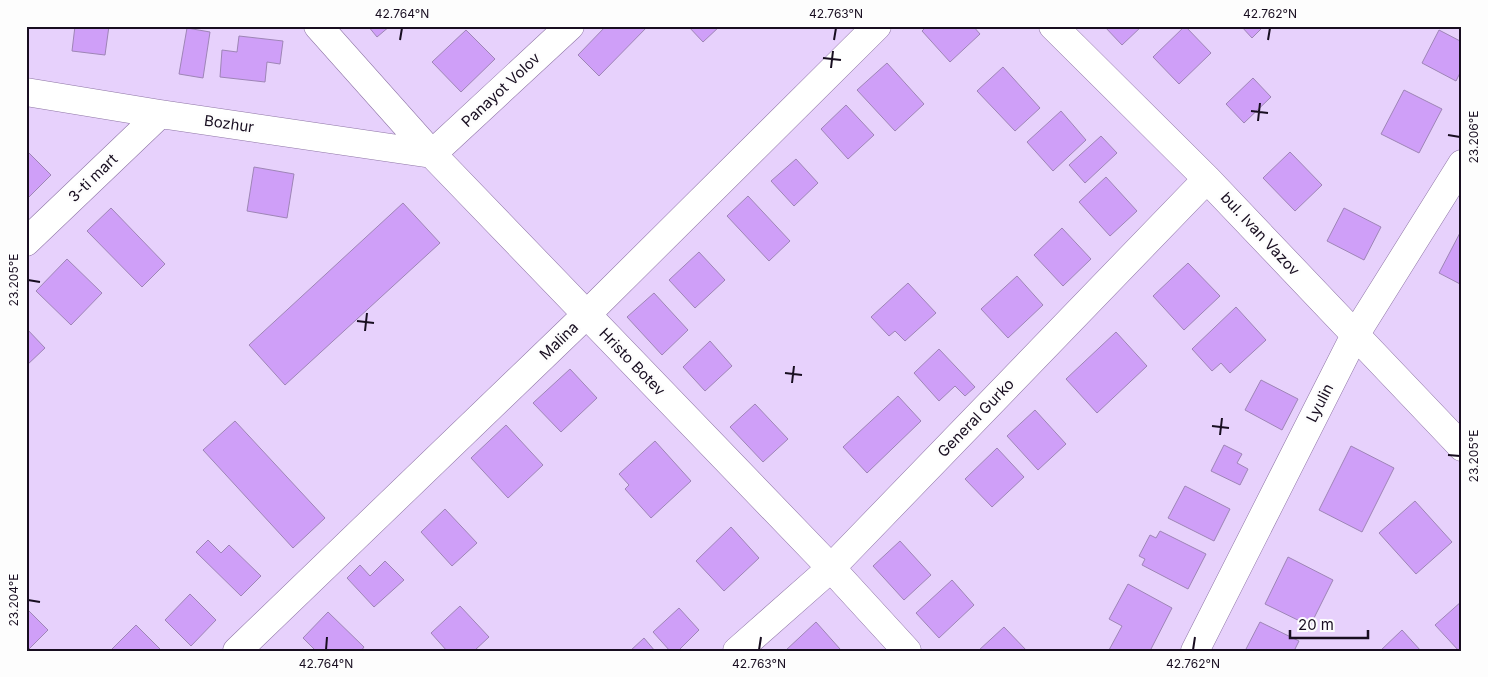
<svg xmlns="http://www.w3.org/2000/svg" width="1488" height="677" font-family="Inter,sans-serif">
  <rect width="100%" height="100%" fill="#e7d1fc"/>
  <path fill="#cf9ff8" stroke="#9e85b6" d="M 75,26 L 109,26 L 105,55 L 72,51 Z
    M 368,26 L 390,26 L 377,37 Z
    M 606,26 L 648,26 L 599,76 L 578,55 Z
    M 688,26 L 720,26 L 703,42 Z
    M 927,26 L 973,26 L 980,34 L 950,62 L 922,31 Z
    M 1104,26 L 1142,26 L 1122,45 Z
    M 1185,26 L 1211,53 L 1179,84 L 1153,57 Z
    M 1241,26 L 1264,26 L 1252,38 Z
    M 187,28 L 210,32 L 203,78 L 179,74 Z
    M 466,30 L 495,59 L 461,92 L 432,62 Z
    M 1439,30 L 1462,42 L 1462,69 L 1456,81 L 1422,63 Z
    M 239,36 L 283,41 L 280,64 L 267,62 L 265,82 L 220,77 L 222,50 L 237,52 Z
    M 887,63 L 924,104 L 895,131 L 857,90 Z
    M 1003,67 L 1040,108 L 1015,131 L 977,91 Z
    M 1253,78 L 1271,97 L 1244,123 L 1226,104 Z
    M 1404,90 L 1442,109 L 1419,153 L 1381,134 Z
    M 846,105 L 874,135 L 848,159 L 821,129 Z
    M 1061,111 L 1086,140 L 1053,171 L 1027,142 Z
    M 1101,136 L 1117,153 L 1085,183 L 1069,165 Z
    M 26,150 L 51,175 L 26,200 Z
    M 1290,152 L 1322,185 L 1295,211 L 1263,178 Z
    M 796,159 L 818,183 L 794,206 L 771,181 Z
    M 254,167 L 294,174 L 287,218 L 247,211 Z
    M 1106,177 L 1137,211 L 1110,236 L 1079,202 Z
    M 748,196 L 790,241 L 769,261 L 727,216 Z
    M 403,203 L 440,243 L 285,385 L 249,345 Z
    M 111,208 L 165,264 L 142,287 L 87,231 Z
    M 1344,208 L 1381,227 L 1364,260 L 1327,241 Z
    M 1062,228 L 1091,259 L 1063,286 L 1034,255 Z
    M 1462,229 L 1462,285 L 1439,273 Z
    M 699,252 L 725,280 L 695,308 L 669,280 Z
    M 67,259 L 102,293 L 71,325 L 36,291 Z
    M 1188,263 L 1220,296 L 1184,330 L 1153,296 Z
    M 1017,276 L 1043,305 L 1008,338 L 981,309 Z
    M 908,283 L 936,313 L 905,341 L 895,331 L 889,336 L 871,317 Z
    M 654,293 L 688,330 L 662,355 L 627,317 Z
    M 1236,307 L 1266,340 L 1230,373 L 1221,363 L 1212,371 L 1192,349 Z
    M 26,328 L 45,348 L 26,366 Z
    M 1116,332 L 1147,366 L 1097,413 L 1066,379 Z
    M 710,341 L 732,366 L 705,391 L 683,367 Z
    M 939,349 L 975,387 L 965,396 L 955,386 L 939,401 L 914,373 Z
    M 570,369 L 597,398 L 561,432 L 533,403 Z
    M 1261,380 L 1298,399 L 1282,430 L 1245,410 Z
    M 898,396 L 921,421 L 867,473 L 843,447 Z
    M 755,404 L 788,439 L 763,462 L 730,427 Z
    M 1035,410 L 1066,444 L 1038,470 L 1007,436 Z
    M 235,421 L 325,518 L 293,548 L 203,450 Z
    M 506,425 L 543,465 L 508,498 L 471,458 Z
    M 655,441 L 691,481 L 651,518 L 625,489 L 629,485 L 619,474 Z
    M 1224,445 L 1242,454 L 1237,463 L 1248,469 L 1240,485 L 1211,471 Z
    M 1351,446 L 1394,468 L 1362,532 L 1319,510 Z
    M 997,448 L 1024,477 L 992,507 L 965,479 Z
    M 1185,486 L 1230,509 L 1214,541 L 1168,518 Z
    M 1415,501 L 1452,542 L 1416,574 L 1379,533 Z
    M 445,509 L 477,543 L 452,566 L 421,532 Z
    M 731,527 L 759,558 L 724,591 L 696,561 Z
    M 1160,531 L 1206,554 L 1188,589 L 1142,565 L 1145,559 L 1139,556 L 1150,535 L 1156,538 Z
    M 208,540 L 221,553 L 229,545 L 261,576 L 241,596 L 196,552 Z
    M 900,541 L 931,575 L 904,600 L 873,566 Z
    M 1288,557 L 1333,580 L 1310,626 L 1265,604 Z
    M 385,561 L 404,580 L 374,607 L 347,578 L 360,565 L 370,576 Z
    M 952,580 L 974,605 L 939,638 L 916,613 Z
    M 1128,584 L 1172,608 L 1150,651 L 1109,650 L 1122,626 L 1109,619 Z
    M 190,594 L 216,620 L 191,646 L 165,620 Z
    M 1462,601 L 1462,648 L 1459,651 L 1435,625 Z
    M 460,606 L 489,637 L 474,651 L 447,651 L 431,633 Z
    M 26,608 L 48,630 L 27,651 L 26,651 Z
    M 679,608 L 699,630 L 678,651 L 670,651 L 653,632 Z
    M 328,612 L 364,647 L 361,651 L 316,651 L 303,638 Z
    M 816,622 L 840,649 L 838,651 L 785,651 Z
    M 1260,622 L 1299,641 L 1294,651 L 1245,651 Z
    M 136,625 L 162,651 L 110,651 Z
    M 1004,627 L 1027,651 L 978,651 Z
    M 1402,630 L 1421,651 L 1380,651 Z
    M 644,638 L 655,651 L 630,651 Z"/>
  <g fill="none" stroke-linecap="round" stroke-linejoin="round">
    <g stroke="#8e75a5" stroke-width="29">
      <path id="street" d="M 318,26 L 432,154 L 831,568 L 907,651
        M 1053,26 L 1207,179 L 1462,447
        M 26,92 L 160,114 L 432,154 L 570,26
        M 26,242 L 160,114
        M 237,651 L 586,315 L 877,26
        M 737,651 L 831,568 L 1207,179
        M 1195,651 L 1355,335 L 1462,164"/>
    </g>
    <use href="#street" stroke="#fff" stroke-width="28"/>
  </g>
  <path fill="none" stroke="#180e20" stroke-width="2" d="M 400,40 L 402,28M 834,40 L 836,28M 1268,40 L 1270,28M 823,58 L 841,60M 831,68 L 833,51M 1251,111 L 1268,113M 1258,121 L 1260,103M 1448,135 L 1460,137M 28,280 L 40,282M 357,321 L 374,323M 365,331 L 367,313M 785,373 L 802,375M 792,383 L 794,366M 1212,426 L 1229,428M 1220,435 L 1222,418M 1448,455 L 1460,456M 28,600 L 40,602M 326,650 L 327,637M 759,650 L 761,637M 1193,650 L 1195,637"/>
  <g text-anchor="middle" stroke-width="5" stroke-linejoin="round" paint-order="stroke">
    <g font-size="15" fill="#180e20" stroke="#fdfdfd">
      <text transform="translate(501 90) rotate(-43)" y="5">Panayot Volov</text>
      <text transform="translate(229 124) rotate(8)" y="5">Bozhur</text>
      <text transform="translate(93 178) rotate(-44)" y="5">3-ti mart</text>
      <text transform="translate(1260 234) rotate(47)" y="5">bul. Ivan Vazov</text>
      <text transform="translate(559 341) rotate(-44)" y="5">Malina</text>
      <text transform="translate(632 362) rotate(46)" y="5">Hristo Botev</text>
      <text transform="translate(1320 403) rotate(-63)" y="5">Lyulin</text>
      <text transform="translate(976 418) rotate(-46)" y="5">General Gurko</text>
    </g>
  </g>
  <rect width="1488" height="677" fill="none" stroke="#fdfdfd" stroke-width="55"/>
  <path d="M1290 630v8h78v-8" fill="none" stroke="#180e20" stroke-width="2.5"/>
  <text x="1298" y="630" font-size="15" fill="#180e20" stroke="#fdfdfd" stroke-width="4" paint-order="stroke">20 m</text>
  <rect x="28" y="28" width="1432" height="622" fill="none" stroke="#180e20" stroke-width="2"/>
  <g font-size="12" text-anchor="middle" fill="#180e20">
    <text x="402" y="18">42.764°N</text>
    <text x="836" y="18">42.763°N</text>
    <text x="1270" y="18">42.762°N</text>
    <text transform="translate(1474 137) rotate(-90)" y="4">23.206°E</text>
    <text transform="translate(14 280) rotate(-90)" y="4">23.205°E</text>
    <text transform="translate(1474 456) rotate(-90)" y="4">23.205°E</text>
    <text transform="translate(14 600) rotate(-90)" y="4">23.204°E</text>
    <text x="326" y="668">42.764°N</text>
    <text x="759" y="668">42.763°N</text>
    <text x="1193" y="668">42.762°N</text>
  </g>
</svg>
